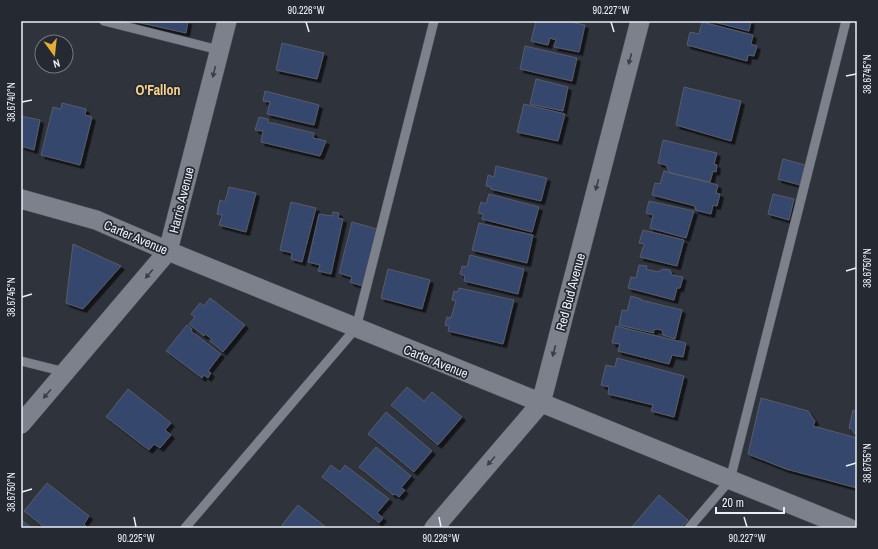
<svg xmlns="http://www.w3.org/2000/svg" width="878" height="549" font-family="'Archivo Narrow',sans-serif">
  <defs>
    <filter id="shadow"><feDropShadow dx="3.5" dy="3.5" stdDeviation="0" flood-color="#0009"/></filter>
  </defs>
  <rect width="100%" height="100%" fill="#2f333c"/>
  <path fill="#36466d" stroke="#585c67" filter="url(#shadow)" d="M 132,21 L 188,21 L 186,33 Z
    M 536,21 L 565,21 L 585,25 L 579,52 L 554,47 L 556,40 L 550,38 L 548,45 L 531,41 Z
    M 710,21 L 751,21 L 749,31 Z
    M 702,22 L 753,35 L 751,44 L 757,46 L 754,56 L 748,55 L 747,61 L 687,45 L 690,32 L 699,34 Z
    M 282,43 L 324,53 L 317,79 L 276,70 Z
    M 525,46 L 577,58 L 572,81 L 520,69 Z
    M 536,79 L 568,87 L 563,111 L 530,104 Z
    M 684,87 L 741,101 L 731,141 L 676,125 Z
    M 265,91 L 319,105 L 314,125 L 267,114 L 270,102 L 263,101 Z
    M 62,103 L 86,109 L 85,115 L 92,117 L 80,165 L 41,155 L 53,107 L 61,109 Z
    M 524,104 L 565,114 L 558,141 L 517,132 Z
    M 21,116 L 40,120 L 34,150 L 21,146 Z
    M 259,117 L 268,119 L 268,122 L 314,133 L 313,138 L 326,141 L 320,156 L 261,142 L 263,131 L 255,130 Z
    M 663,140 L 717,153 L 714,164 L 717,165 L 716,172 L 713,171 L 710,182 L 670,173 L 666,165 L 658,163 Z
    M 783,159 L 805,165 L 800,185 L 778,179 Z
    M 496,166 L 547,178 L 541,201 L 490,189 L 491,187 L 486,186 L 488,175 L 494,177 Z
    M 664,171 L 718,185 L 716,193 L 720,194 L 717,206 L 713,205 L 711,214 L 695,210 L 695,206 L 652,195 L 655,183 L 660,184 Z
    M 229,187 L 256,193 L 246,232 L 219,225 L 222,215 L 217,214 L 220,200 L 225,202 Z
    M 489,194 L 539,207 L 532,232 L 482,219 L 483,214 L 478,213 L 481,202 L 486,204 Z
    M 773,194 L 794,199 L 789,220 L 768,214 Z
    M 649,201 L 694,211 L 686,238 L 650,228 L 653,215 L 646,213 Z
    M 291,202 L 316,208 L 302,262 L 291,259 L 292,253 L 280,250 Z
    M 333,212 L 339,213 L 338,218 L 343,219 L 331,274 L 318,271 L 320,265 L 308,262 L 319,214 L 332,216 Z
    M 352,222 L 377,229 L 362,286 L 350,282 L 352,277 L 339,273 Z
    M 479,223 L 533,235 L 527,263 L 472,250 Z
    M 643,230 L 684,240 L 677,266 L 640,257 L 644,244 L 639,243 Z
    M 73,244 L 121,266 L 83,309 L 66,303 Z
    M 470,255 L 524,269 L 518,294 L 464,281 L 465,276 L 460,274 L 462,266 L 467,267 Z
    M 639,265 L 647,266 L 646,269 L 658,272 L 663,269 L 670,270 L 672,275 L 683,277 L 680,288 L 677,288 L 674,300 L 628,288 L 631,277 L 636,278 Z
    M 388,269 L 430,280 L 422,309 L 381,298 Z
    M 459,288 L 514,300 L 503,344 L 448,331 L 449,326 L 445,325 L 447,317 L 451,318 L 456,301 L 452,300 L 454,291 L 458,292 Z
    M 631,296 L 641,299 L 641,300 L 682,310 L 675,339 L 663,335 L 662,330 L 656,329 L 653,331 L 654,333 L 619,325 L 622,310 L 627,311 Z
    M 210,298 L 245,325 L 223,352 L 210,341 L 212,339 L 205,334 L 204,336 L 189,324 L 195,317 L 191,314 L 200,303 L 204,306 Z
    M 187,325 L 192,329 L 191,331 L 221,354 L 208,371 L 211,373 L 208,378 L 204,375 L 202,378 L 166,351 Z
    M 616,326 L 686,343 L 683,357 L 672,355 L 669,364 L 618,351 L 620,344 L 612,343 Z
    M 617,358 L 684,376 L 674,417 L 651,411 L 653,405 L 608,394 L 609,387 L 601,385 L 606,365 L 615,367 Z
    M 407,387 L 424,401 L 432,392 L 462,417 L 438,445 L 391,405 Z
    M 128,389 L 171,423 L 165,430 L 171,435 L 160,448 L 154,444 L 149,450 L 106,417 Z
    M 761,398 L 808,411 L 815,421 L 813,426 L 857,438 L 857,488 L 786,469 L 748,454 Z
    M 853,410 L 857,411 L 857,434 L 854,433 L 852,429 L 849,428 Z
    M 386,412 L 432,451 L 414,472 L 368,434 Z
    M 376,447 L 411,476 L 401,488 L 405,490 L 399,497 L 395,494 L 393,495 L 359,467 Z
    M 331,465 L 340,472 L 345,465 L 389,499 L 377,513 L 383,518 L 379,523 L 322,477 Z
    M 47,483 L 89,516 L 84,524 L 88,528 L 45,528 L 24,511 Z
    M 659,495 L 688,520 L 681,528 L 631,528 Z
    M 298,505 L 327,528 L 285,528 L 282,525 Z
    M 21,520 L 32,528 L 21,528 Z"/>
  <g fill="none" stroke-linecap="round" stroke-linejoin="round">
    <g stroke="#4e5159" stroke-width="10">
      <path id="service" d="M 104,21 L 219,50
        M 21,361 L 65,372
        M 185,528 L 356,328 L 434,21
        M 689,528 L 730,480 L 846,21"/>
    </g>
    <g stroke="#4e5159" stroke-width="20">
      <path id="minor" d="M 21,199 L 96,220 L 168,251 L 849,528
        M 21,424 L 168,251 L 227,21
        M 434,528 L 541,403 L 640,21"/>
    </g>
    <use href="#service" stroke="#7c818c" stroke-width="9"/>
    <use href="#minor" stroke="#7c818c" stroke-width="19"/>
  </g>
  <defs><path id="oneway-solid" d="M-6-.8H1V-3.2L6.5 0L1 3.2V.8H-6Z"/></defs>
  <g fill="#3b3f48">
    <use href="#oneway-solid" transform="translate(630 59) rotate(105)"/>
    <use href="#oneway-solid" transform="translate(214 72) rotate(104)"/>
    <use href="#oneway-solid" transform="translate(597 185) rotate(105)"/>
    <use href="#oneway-solid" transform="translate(149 274) rotate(130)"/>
    <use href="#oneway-solid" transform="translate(554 351) rotate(105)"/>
    <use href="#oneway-solid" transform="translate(47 394) rotate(130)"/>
    <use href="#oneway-solid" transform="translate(491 461) rotate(131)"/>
  </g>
  <path fill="none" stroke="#ebeef4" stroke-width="1.5" d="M 306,22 L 309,32M 611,22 L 614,32M 846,76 L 856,74M 22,102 L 32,100M 846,271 L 856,268M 22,297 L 32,294M 846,466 L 856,463M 22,492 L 32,489M 134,517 L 136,527M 439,517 L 441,527M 744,517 L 747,527"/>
  <g text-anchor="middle" stroke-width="3.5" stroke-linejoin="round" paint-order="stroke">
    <g font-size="13" fill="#ebeef4" stroke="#252932">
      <text transform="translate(181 200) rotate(-76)" y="5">Harris Avenue</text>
      <text transform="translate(136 237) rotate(23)" y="5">Carter Avenue</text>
      <text transform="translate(570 292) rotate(-75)" y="5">Red Bud Avenue</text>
      <text transform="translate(436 361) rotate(22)" y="5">Carter Avenue</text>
    </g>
    <g font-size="14" font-weight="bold" fill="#f9d28a" stroke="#252932">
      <text x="158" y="95">O'Fallon</text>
    </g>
  </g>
  <rect width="878" height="549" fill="none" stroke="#252932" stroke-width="44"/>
  <g transform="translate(54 54) rotate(165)"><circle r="19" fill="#252932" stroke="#747880"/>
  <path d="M0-3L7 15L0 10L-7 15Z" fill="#e5ad35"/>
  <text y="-6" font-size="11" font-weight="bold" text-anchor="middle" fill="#ebeef4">N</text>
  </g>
  <path d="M716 507v6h68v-6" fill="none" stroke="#ebeef4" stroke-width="2"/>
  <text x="722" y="507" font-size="12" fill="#ebeef4" stroke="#252932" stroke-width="3" paint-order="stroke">20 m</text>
  <rect x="22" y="22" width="834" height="505" fill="none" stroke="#ebeef4" stroke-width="1.5"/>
  <g font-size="10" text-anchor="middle" fill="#ebeef4">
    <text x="306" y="14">90.226°W</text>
    <text x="611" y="14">90.227°W</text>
    <text transform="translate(867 74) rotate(-90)" y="4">38.6745°N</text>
    <text transform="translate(11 102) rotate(-90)" y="4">38.6740°N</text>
    <text transform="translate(867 268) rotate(-90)" y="4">38.6750°N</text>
    <text transform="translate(11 297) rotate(-90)" y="4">38.6745°N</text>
    <text transform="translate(867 463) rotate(-90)" y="4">38.6755°N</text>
    <text transform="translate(11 492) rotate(-90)" y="4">38.6750°N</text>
    <text x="136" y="542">90.225°W</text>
    <text x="441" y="542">90.226°W</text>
    <text x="747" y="542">90.227°W</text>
  </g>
</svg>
